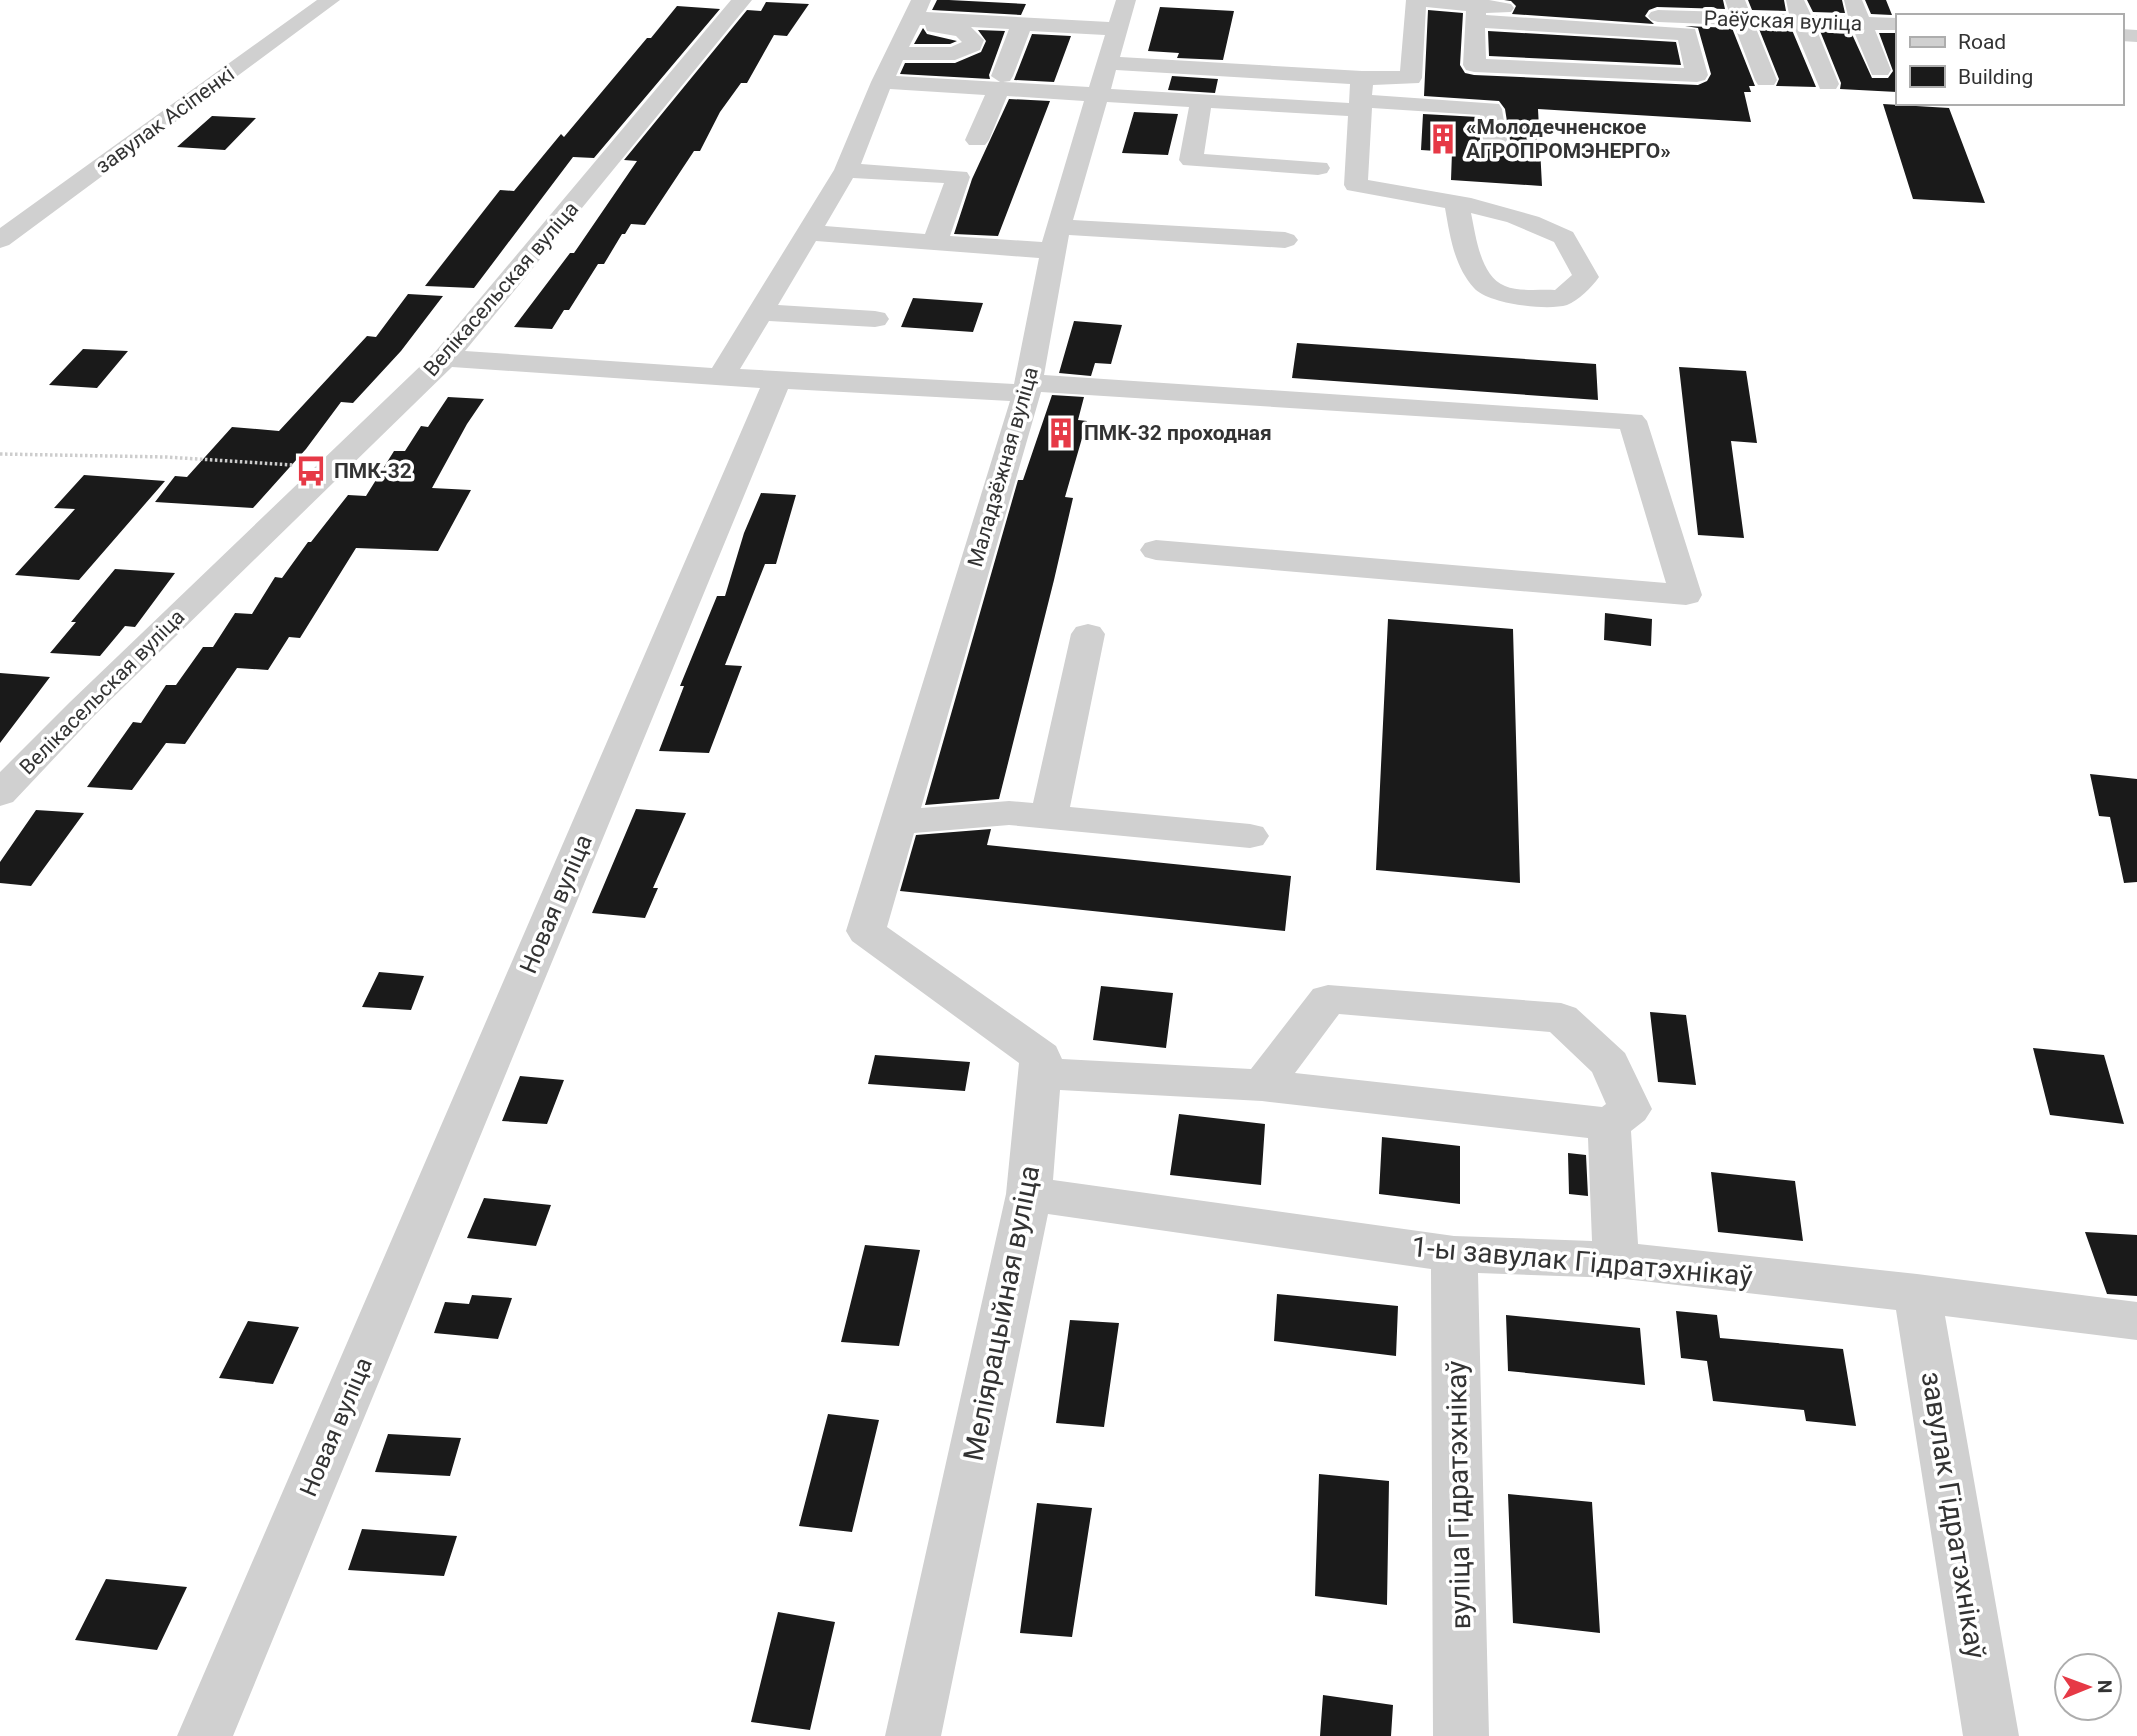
<svg xmlns="http://www.w3.org/2000/svg" width="2137" height="1736" font-family="Roboto,sans-serif">
  <rect width="100%" height="100%" fill="#fff"/>
  <path fill="#1a1a1a" d="M 937,0 L 949,0 L 1026,4 L 1021,15 L 932,10 Z
    M 1504,0 L 1723,0 L 1725,9 L 1657,7 L 1649,10 L 1645,16 L 1654,24 L 1512,14 L 1516,6 L 1511,1 Z
    M 1748,0 L 1784,0 L 1786,11 L 1752,10 Z
    M 1807,0 L 1842,0 L 1845,13 L 1813,12 Z
    M 1865,0 L 1886,0 L 1892,15 L 1871,14 Z
    M 766,2 L 809,4 L 787,36 L 774,35 L 747,83 L 741,83 L 720,112 L 700,151 L 694,151 L 645,225 L 631,224 L 625,234 L 622,234 L 604,264 L 598,264 L 569,310 L 564,310 L 552,329 L 514,327 L 570,253 L 574,253 L 637,161 L 624,160 L 747,10 L 761,11 Z
    M 677,6 L 720,9 L 594,158 L 573,157 L 474,288 L 425,286 L 500,190 L 514,191 L 561,134 L 564,137 L 647,38 L 651,38 Z
    M 1160,7 L 1234,11 L 1223,60 L 1177,58 L 1179,53 L 1148,51 Z
    M 1428,10 L 1463,13 L 1460,65 L 1465,73 L 1474,75 L 1698,85 L 1707,81 L 1711,74 L 1698,28 L 1685,26 L 1732,28 L 1755,86 L 1749,86 L 1751,92 L 1744,92 L 1751,122 L 1538,109 L 1542,186 L 1451,180 L 1452,152 L 1421,150 L 1423,114 L 1478,117 L 1480,140 L 1487,148 L 1503,148 L 1510,140 L 1505,109 L 1499,101 L 1424,96 Z
    M 923,28 L 927,34 L 957,41 L 950,44 L 914,44 Z
    M 1759,29 L 1792,30 L 1816,87 L 1776,86 L 1779,79 Z
    M 978,30 L 1005,31 L 989,75 L 990,79 L 900,74 L 905,63 L 955,63 L 981,52 L 986,41 Z
    M 1488,31 L 1676,42 L 1681,65 L 1489,56 Z
    M 1820,31 L 1851,32 L 1872,78 L 1888,78 L 1893,71 L 1879,33 L 1897,33 L 1897,92 L 1840,89 L 1841,83 Z
    M 1032,34 L 1071,36 L 1054,82 L 1014,80 Z
    M 1172,76 L 1218,79 L 1215,93 L 1168,90 Z
    M 1009,99 L 1050,101 L 998,236 L 954,234 L 972,179 Z
    M 1883,104 L 1949,108 L 1985,203 L 1913,199 Z
    M 1134,112 L 1178,114 L 1168,155 L 1122,153 Z
    M 212,116 L 256,118 L 225,150 L 177,147 Z
    M 408,294 L 443,296 L 401,351 L 353,403 L 341,402 L 306,449 L 253,508 L 155,502 L 175,476 L 187,477 L 232,427 L 279,431 L 367,336 L 376,337 Z
    M 913,298 L 983,303 L 973,332 L 901,327 Z
    M 1074,321 L 1122,325 L 1111,364 L 1095,363 L 1091,376 L 1059,373 Z
    M 1297,343 L 1596,364 L 1598,400 L 1292,378 Z
    M 83,349 L 128,351 L 97,388 L 49,385 Z
    M 1679,367 L 1746,371 L 1757,443 L 1731,441 L 1744,538 L 1698,535 Z
    M 1052,395 L 1084,397 L 1078,420 L 1087,421 L 1065,497 L 1073,498 L 1054,580 L 999,799 L 925,805 L 1018,480 L 1023,480 Z
    M 448,397 L 484,399 L 467,424 L 432,488 L 471,490 L 438,551 L 356,548 L 300,638 L 289,637 L 268,670 L 237,668 L 185,744 L 166,743 L 132,790 L 87,787 L 133,722 L 141,723 L 166,685 L 176,685 L 203,647 L 213,647 L 235,613 L 252,614 L 275,577 L 282,578 L 308,542 L 311,542 L 348,495 L 366,496 L 394,451 L 405,451 L 421,426 L 428,427 Z
    M 84,475 L 165,481 L 79,580 L 15,575 L 75,509 L 54,508 Z
    M 761,493 L 796,495 L 776,564 L 765,564 L 725,665 L 742,666 L 709,753 L 659,751 L 684,686 L 680,686 L 717,596 L 725,596 L 744,533 Z
    M 115,569 L 175,573 L 135,627 L 125,626 L 100,656 L 50,653 L 76,622 L 71,622 Z
    M 1605,613 L 1652,619 L 1651,646 L 1604,640 Z
    M 1388,619 L 1513,629 L 1520,883 L 1376,870 Z
    M 0,673 L 50,677 L 0,743 Z
    M 2090,774 L 2137,779 L 2137,882 L 2124,883 L 2110,817 L 2099,816 Z
    M 636,809 L 686,813 L 653,888 L 658,888 L 645,918 L 592,913 Z
    M 36,810 L 84,813 L 31,886 L 0,883 L 0,862 Z
    M 991,829 L 987,845 L 1291,876 L 1285,931 L 900,891 L 916,835 Z
    M 379,972 L 424,976 L 411,1010 L 362,1007 Z
    M 1101,986 L 1173,993 L 1166,1048 L 1093,1040 Z
    M 1650,1012 L 1686,1015 L 1696,1085 L 1658,1082 Z
    M 2033,1048 L 2104,1055 L 2124,1124 L 2050,1115 Z
    M 875,1055 L 970,1062 L 965,1091 L 868,1084 Z
    M 520,1076 L 564,1080 L 547,1124 L 502,1121 Z
    M 1179,1114 L 1265,1124 L 1261,1185 L 1170,1175 Z
    M 1382,1137 L 1460,1146 L 1460,1204 L 1379,1194 Z
    M 1568,1153 L 1586,1155 L 1588,1196 L 1569,1194 Z
    M 1711,1172 L 1795,1181 L 1803,1241 L 1718,1232 Z
    M 484,1198 L 551,1205 L 536,1246 L 467,1238 Z
    M 2085,1232 L 2137,1235 L 2137,1296 L 2107,1294 Z
    M 865,1245 L 920,1250 L 899,1346 L 841,1342 Z
    M 1277,1294 L 1398,1306 L 1396,1356 L 1274,1341 Z
    M 472,1295 L 512,1298 L 498,1339 L 434,1333 L 445,1302 L 469,1304 Z
    M 1676,1311 L 1717,1315 L 1720,1338 L 1843,1349 L 1856,1426 L 1806,1421 L 1804,1410 L 1713,1401 L 1707,1361 L 1681,1358 Z
    M 1506,1315 L 1640,1328 L 1645,1385 L 1508,1371 Z
    M 1070,1320 L 1119,1323 L 1104,1427 L 1056,1423 Z
    M 248,1321 L 299,1327 L 273,1384 L 219,1378 Z
    M 828,1414 L 879,1420 L 852,1532 L 799,1526 Z
    M 388,1434 L 461,1438 L 450,1476 L 375,1472 Z
    M 1319,1474 L 1389,1481 L 1387,1605 L 1315,1596 Z
    M 1508,1494 L 1592,1502 L 1600,1633 L 1513,1623 Z
    M 1037,1503 L 1092,1508 L 1072,1637 L 1020,1633 Z
    M 362,1529 L 457,1536 L 444,1576 L 348,1570 Z
    M 106,1579 L 187,1587 L 157,1650 L 75,1640 Z
    M 778,1612 L 835,1622 L 810,1730 L 751,1722 Z
    M 1323,1695 L 1393,1705 L 1391,1736 L 1320,1736 Z"/>
  <g fill="none" stroke-linecap="round" stroke-linejoin="round">
    <path stroke="#cdcdcd" stroke-width="3.5" stroke-dasharray="2.5 2.5" stroke-linecap="butt" d="M 0,454 L 166,457 L 293,465"/>
    <path fill="#d0d0d0" fill-rule="evenodd" d="M 317,0 L 340,0 L 9,245 L 0,248 L 0,228 Z
      M 731,0 L 752,0 L 465,351 L 712,368 L 834,170 L 871,82 L 911,0 L 931,0 L 926,12 L 1109,22 L 1116,0 L 1136,0 L 1120,57 L 1362,71 L 1400,71 L 1406,0 L 1489,0 L 1511,4 L 1514,8 L 1511,12 L 1486,13 L 1486,15 L 1695,29 L 1708,75 L 1705,80 L 1697,82 L 1474,72 L 1466,70 L 1463,65 L 1466,11 L 1426,7 L 1422,78 L 1419,83 L 1373,85 L 1372,95 L 1499,104 L 1502,109 L 1507,140 L 1503,145 L 1487,145 L 1483,140 L 1480,115 L 1372,108 L 1368,180 L 1471,198 L 1539,217 L 1573,232 L 1599,277 C 1592,287 1578,301 1567,305 C 1547,311 1488,304 1474,288 C 1454,266 1450,236 1445,208 L 1347,190 L 1344,185 L 1348,116 L 1211,108 L 1204,154 L 1327,163 L 1330,168 L 1327,173 L 1318,175 L 1183,165 L 1179,160 L 1189,107 L 1107,102 L 1073,220 L 1285,232 L 1294,235 L 1298,240 L 1294,245 L 1285,248 L 1069,235 L 1044,375 L 1642,415 L 1647,421 L 1702,595 L 1698,602 L 1686,605 L 1156,560 L 1145,557 L 1140,550 L 1145,543 L 1156,540 L 1666,583 L 1620,429 L 1041,392 L 921,808 L 1009,801 L 1033,803 L 1071,634 L 1076,627 L 1088,624 L 1100,627 L 1105,634 L 1070,807 L 1250,824 L 1263,827 L 1269,836 L 1263,845 L 1250,848 L 1009,825 L 914,833 L 887,927 L 1056,1046 L 1062,1059 L 1251,1069 L 1313,989 L 1328,985 L 1561,1003 L 1576,1008 L 1625,1053 L 1652,1109 L 1645,1120 L 1631,1131 L 1638,1244 L 1917,1274 L 2137,1302 L 2137,1340 L 1945,1316 L 2019,1736 L 1963,1736 L 1896,1310 L 1616,1278 L 1478,1273 L 1489,1736 L 1433,1736 L 1431,1269 L 1048,1214 L 941,1736 L 885,1736 L 1006,1194 L 1019,1063 L 852,941 L 846,931 L 1010,401 L 788,389 L 233,1736 L 177,1736 L 760,388 L 452,367 L 94,716 L 13,802 L 0,806 L 0,772 L 70,702 L 435,352 ZM 920,25 L 925,25 L 927,31 L 956,36 L 962,42 L 951,47 L 909,47 ZM 971,27 L 1009,29 L 991,76 L 1000,82 L 896,76 L 903,60 L 955,60 L 980,50 L 984,40 ZM 1485,28 L 1678,40 L 1684,68 L 1486,59 ZM 1030,31 L 1105,35 L 1089,87 L 1003,82 L 1010,81 L 1013,76 ZM 1116,70 L 1350,84 L 1349,103 L 1111,89 ZM 890,89 L 985,95 L 965,140 L 969,145 L 985,145 L 989,140 L 1007,96 L 1084,101 L 1042,242 L 950,236 L 970,177 L 967,172 L 861,164 ZM 853,178 L 944,183 L 925,234 L 825,226 ZM 1471,213 L 1507,222 L 1554,242 L 1572,275 L 1555,290 C 1540,289 1519,292 1505,286 C 1480,276 1476,236 1471,213 ZM 816,241 L 1039,258 L 1014,384 L 740,369 L 769,321 L 875,327 L 885,325 L 889,319 L 885,313 L 875,311 L 778,305 ZM 1339,1014 L 1550,1032 L 1592,1072 L 1606,1104 L 1602,1107 L 1295,1073 ZM 1060,1090 L 1262,1101 L 1588,1138 L 1592,1241 L 1454,1236 L 1053,1180 Z
      M 1725,0 L 1745,0 L 1750,13 L 1789,14 L 1786,0 L 1804,0 L 1811,15 L 1848,16 L 1844,0 L 1862,0 L 1869,17 L 1897,18 L 1897,30 L 1875,30 L 1891,70 L 1888,75 L 1872,75 L 1853,29 L 1816,28 L 1839,84 L 1836,89 L 1820,89 L 1794,27 L 1755,26 L 1777,80 L 1774,85 L 1758,85 L 1755,80 L 1734,25 L 1658,22 L 1651,20 L 1648,16 L 1651,12 L 1658,10 L 1729,12 Z
      M 2121,29 L 2137,30 L 2137,42 L 2121,41 Z"/>
  </g>
  <defs>
    <g id="building-bare" transform="scale(2.415)"><path d="M-4-6H4V6H1V3H-1V6H-4ZM-2.5-4.3h1.7v1.8h-1.7ZM.8-4.3h1.7v1.8H.8ZM-2.5-1h1.7V.8h-1.7ZM.8-1h1.7V.8H.8Z" fill="#e63946" stroke="#fff" stroke-width="2.5" paint-order="stroke"/></g>
    <g id="bus-bare" transform="scale(2.415)"><path d="M-5-6H5V4H4V6H2V4H-2V6H-4V4H-5ZM-3.5-4V0h7V-4ZM-3.5 1.2v1.5H-2V1.2ZM2 1.2v1.5H3.5V1.2Z" fill="#e63946" stroke="#fff" stroke-width="2.5" paint-order="stroke"/></g>
  </defs>
  <g fill-rule="evenodd">
    <use href="#building-bare" x="1443" y="139"/>
    <use href="#building-bare" x="1061" y="433"/>
    <use href="#bus-bare" x="311" y="471"/>
  </g>
  <g text-anchor="middle" stroke-width="7" stroke-linejoin="round" paint-order="stroke">
    <g font-size="21" fill="#333" stroke="#fff">
      <text transform="translate(1783 21) rotate(2)" y="7">Раёўская вуліца</text>
      <text transform="translate(165 120) rotate(-36)" y="7">завулак Асіпенкі</text>
      <text transform="translate(501 289) rotate(-49)" y="7">Велікасельская вуліца</text>
      <text transform="translate(1003 467) rotate(-74)" y="7">Маладзёжная вуліца</text>
      <text transform="translate(102 692) rotate(-45)" y="7">Велікасельская вуліца</text>
    </g>
    <g font-size="21" font-weight="bold" fill="#333" stroke="#fff" text-anchor="start">
      <text x="1466" y="134">«Молодечненское<tspan x="1466" dy="24">АГРОПРОМЭНЕРГО»</tspan></text>
      <text x="1084" y="440">ПМК-32 проходная</text>
      <text x="334" y="478">ПМК-32</text>
    </g>
    <g font-size="24" fill="#333" stroke="#fff">
      <text transform="translate(556 904) rotate(-67)" y="8">Новая вуліца</text>
      <text transform="translate(336 1427) rotate(-67)" y="8">Новая вуліца</text>
    </g>
    <g font-size="28" fill="#333" stroke="#fff">
      <text transform="translate(1582 1261) rotate(5)" y="10">1-ы завулак Гідратэхнікаў</text>
      <text transform="translate(1001 1313) rotate(-79)" y="10">Меліярацыйная вуліца</text>
      <text transform="translate(1458 1495) rotate(-91)" y="10">вуліца Гідратэхнікаў</text>
      <text transform="translate(1954 1515) rotate(81)" y="10">завулак Гідратэхнікаў</text>
    </g>
  </g>
  <rect x="1896" y="14" width="228" height="91" fill="#ffffff" stroke="#adadad" stroke-width="2"/>
  <rect x="1910" y="37" width="35" height="10" fill="#d0d0d0" stroke="#adadad" stroke-width="2"/>
  <text x="1958" y="49" font-size="21" fill="#333333">Road</text>
  <rect x="1910" y="66" width="35" height="21" fill="#1a1a1a" stroke="#adadad" stroke-width="2"/>
  <text x="1958" y="84" font-size="21" fill="#333333">Building</text>
  <g transform="translate(2088 1687) rotate(89)"><circle r="33" fill="#ffffff" stroke="#adadad" stroke-width="2"/>
  <path d="M0-5L12 26L0 18L-12 26Z" fill="#e63946"/>
  <text y="-10" font-size="19" font-weight="bold" text-anchor="middle" fill="#333333">N</text>
  </g>
</svg>
